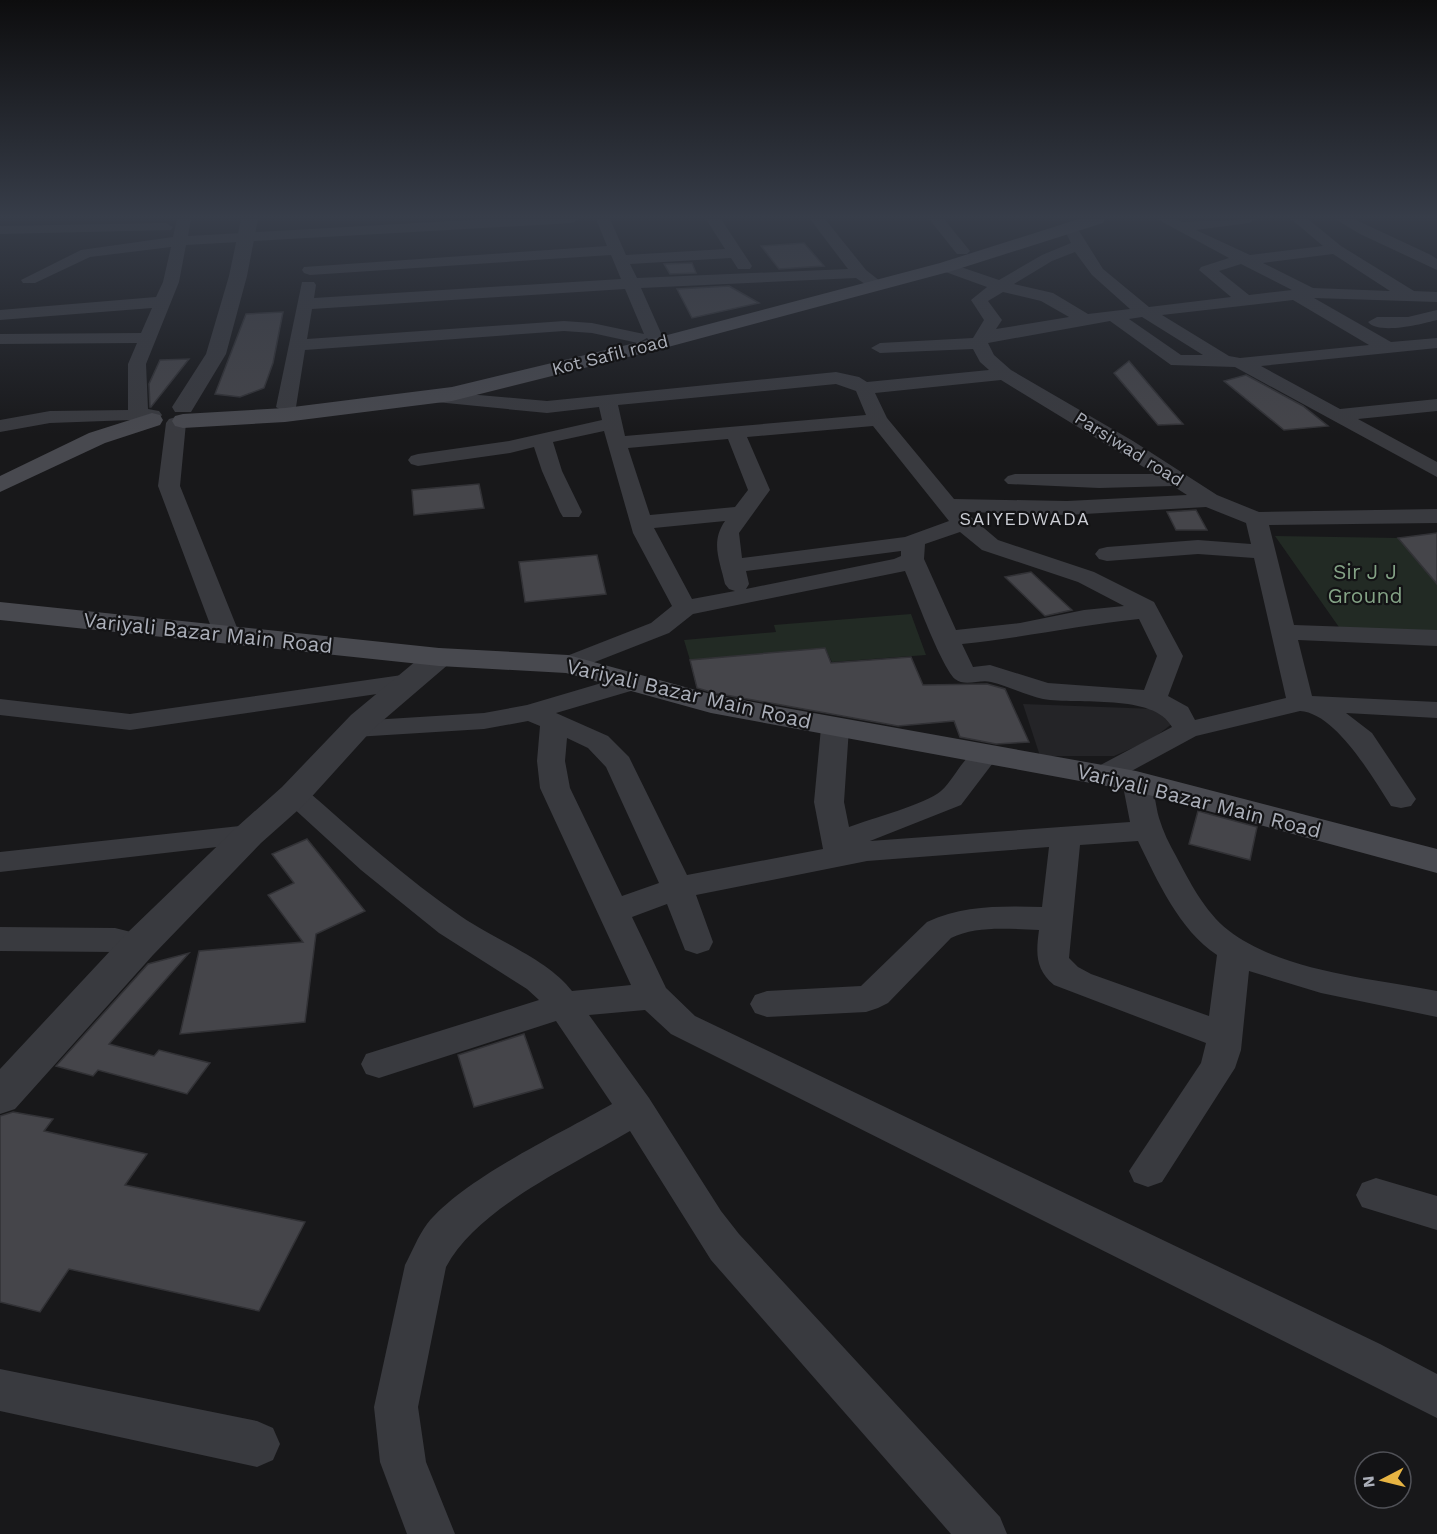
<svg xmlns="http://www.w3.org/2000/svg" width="1437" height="1534" font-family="'Work Sans',sans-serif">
  <rect width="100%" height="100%" fill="#18181a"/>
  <path fill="#242427" d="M 1023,704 L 1155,709 L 1173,723 L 1151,740 L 1114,756 L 1040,756 Z"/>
  <path fill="#222a24" d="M 1275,536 L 1398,538 L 1437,584 L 1437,634 L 1341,630 Z
    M 911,614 L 926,655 L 832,662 L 825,648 L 690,660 L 684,640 L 776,632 L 774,625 Z"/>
  <path fill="#45454a" stroke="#323236" stroke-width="1.5" d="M 804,243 L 824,266 L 779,269 L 761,246 Z
    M 692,263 L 696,273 L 670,274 L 664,264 Z
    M 729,286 L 759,303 L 692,318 L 677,289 Z
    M 283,312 L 273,363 L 264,388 L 240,397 L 215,394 L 246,314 Z
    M 189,359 L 151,407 L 150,407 L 149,384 L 160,360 Z
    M 1129,361 L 1163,401 L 1183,424 L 1158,425 L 1114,373 Z
    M 1246,375 L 1303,406 L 1328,426 L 1284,430 L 1224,381 Z
    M 479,484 L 484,508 L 414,515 L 412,490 Z
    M 1196,510 L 1207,530 L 1176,530 L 1167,512 Z
    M 1437,533 L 1437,584 L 1398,538 Z
    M 597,555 L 606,594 L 525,602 L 519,562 Z
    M 1031,572 L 1072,610 L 1045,616 L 1005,577 Z
    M 825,648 L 831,663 L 911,657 L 923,685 L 987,684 L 1005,689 L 1029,742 L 996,744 L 960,737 L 954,721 L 898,726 L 714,693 L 697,688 L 690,660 Z
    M 1198,811 L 1257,827 L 1250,860 L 1189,844 Z
    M 307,839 L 365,911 L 316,934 L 305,1022 L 180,1034 L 199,951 L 303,942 L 268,895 L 294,883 L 272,854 Z
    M 189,953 L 109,1044 L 154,1056 L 159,1050 L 210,1063 L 187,1094 L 98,1070 L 93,1076 L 56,1066 L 148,964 Z
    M 524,1034 L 543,1088 L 474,1107 L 458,1055 Z
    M 13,1112 L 53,1119 L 44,1131 L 147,1154 L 125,1185 L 305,1222 L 259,1311 L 69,1269 L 40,1312 L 0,1302 L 0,1116 Z"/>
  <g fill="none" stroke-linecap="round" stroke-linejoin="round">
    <path fill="#393a3f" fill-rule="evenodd" d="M 177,219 L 191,219 L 188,236 L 487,219 L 579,219 L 572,223 L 186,245 L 179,282 L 146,364 L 148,409 L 159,411 L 162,415 L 159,419 L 50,423 L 0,432 L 0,420 L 50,411 L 128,410 L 128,364 L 137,343 L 0,344 L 0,334 L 141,333 L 152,308 L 0,320 L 0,310 L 156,297 L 163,282 L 171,247 L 90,257 L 35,283 L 23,283 L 21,280 L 81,250 L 173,237 Z
      M 596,219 L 610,219 L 626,255 L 725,249 L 706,219 L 721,219 L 752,266 L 750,269 L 738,269 L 731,258 L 630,264 L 637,278 L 848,269 L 810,219 L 825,219 L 866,270 L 885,285 L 883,288 L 871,288 L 856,278 L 641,288 L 661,333 L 670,343 L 661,348 L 655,347 L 647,338 L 638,343 L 592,333 L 564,331 L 305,350 L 296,407 L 286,413 L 276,407 L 302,282 L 314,282 L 316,285 L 314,298 L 621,279 L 611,255 L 310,275 L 304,273 L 302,270 L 304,267 L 607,246 ZM 625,289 L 644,334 L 592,323 L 564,321 L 307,339 L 312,309 Z
      M 929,219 L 944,219 L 970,251 L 967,254 L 957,254 Z
      M 1157,219 L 1176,219 L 1182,222 L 1256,219 L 1249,223 L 1196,230 L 1250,255 L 1323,246 L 1291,219 L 1308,219 L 1341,246 L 1414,291 L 1437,292 L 1437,302 L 1314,298 L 1391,342 L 1437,338 L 1437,348 L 1261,366 L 1340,409 L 1437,399 L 1437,411 L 1358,419 L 1437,462 L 1437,477 L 1235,367 L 1171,365 L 1110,321 L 988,343 L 994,355 L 1011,370 L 1133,441 L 1217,495 L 1259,512 L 1437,509 L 1437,523 L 1269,525 L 1294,625 L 1437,630 L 1437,646 L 1298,640 L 1312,696 L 1437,702 L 1437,718 L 1346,713 L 1372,733 L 1416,799 L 1411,806 L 1401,808 L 1391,806 C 1373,778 1336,713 1300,711 L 1196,736 L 1113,781 L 1103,784 L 1093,781 L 1089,775 L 1093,769 L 1172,727 C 1154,693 1078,705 1043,699 C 1025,695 1008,686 991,682 C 980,679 965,687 955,679 C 940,664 915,594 905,571 L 693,614 L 669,633 L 577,669 L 568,672 L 559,669 L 555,664 L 559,659 L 651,623 L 672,606 L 633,533 L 604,431 L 553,442 L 562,471 L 582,512 L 579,517 L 563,517 L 560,512 L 542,471 L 534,447 L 510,453 L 418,466 L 411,464 L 408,460 L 411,456 L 418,454 L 509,441 L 602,420 L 599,407 L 547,413 L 426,401 L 423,397 L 426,393 L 433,391 L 547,401 L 836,372 L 859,377 L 867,382 L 989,370 L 980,362 L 973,349 L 880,353 L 871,348 L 880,343 L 973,338 L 984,320 L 971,300 L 987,287 L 940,270 L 938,267 L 940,264 L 952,264 L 999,280 L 1042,255 L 1071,243 L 1064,229 L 1071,225 L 1076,226 L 1103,269 L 1149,307 L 1231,297 L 1199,270 L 1201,267 L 1229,258 ZM 1075,252 L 1092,275 L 1130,309 L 1088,314 L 1053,293 L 1014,284 L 1052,261 ZM 1333,254 L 1390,291 L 1313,288 L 1263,263 ZM 1241,264 L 1292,290 L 1249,295 L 1219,271 ZM 1003,292 L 1041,301 L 1069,317 L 996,329 L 1002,320 L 988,301 ZM 1293,300 L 1369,345 L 1240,358 L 1229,356 L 1162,315 ZM 1142,317 L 1203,355 L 1181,355 L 1129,319 ZM 1001,380 L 1155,474 L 1015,474 L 1008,476 L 1004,480 L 1008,484 L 1099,488 L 1173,486 L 1187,495 L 1067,501 L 954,499 L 887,418 L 875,393 ZM 836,384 L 856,391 L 866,415 L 625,436 L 618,405 ZM 873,426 L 949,521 L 905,537 L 742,558 L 739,533 L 770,490 L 747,437 ZM 728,439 L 748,490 L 735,507 L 650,515 L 628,448 ZM 1206,507 L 1246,523 L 1251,544 L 1198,540 L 1107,547 L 1099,549 L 1095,554 L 1099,559 L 1107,561 L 1198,554 L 1254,558 L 1286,698 L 1195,720 L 1188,707 L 1168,696 L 1183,656 L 1154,602 L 1094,572 L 998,540 L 965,512 L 1067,515 ZM 725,521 C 710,542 720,561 725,584 L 729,589 L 735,591 L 692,599 L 654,528 ZM 960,532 L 982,550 L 1078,582 L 1124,606 L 1084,610 L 1020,623 L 956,630 L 924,559 L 925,544 ZM 901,551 L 901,556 L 894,559 L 746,589 L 749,584 L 746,571 ZM 1139,619 L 1157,656 L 1144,690 L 1048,683 L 990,665 L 973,667 L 962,644 C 1022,638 1079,625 1139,619 Z
      M 1335,219 L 1354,219 L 1431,255 L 1437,259 L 1437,270 L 1360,234 Z
      M 166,223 L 173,227 L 171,230 L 0,234 L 0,226 Z
      M 1437,310 L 1437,320 C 1422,324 1379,335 1368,322 L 1377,317 L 1408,317 Z
      M 176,417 L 183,419 L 186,423 L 180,486 L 240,635 L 236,640 L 227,643 L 218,640 L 214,635 L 158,486 L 166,423 L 169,419 Z
      M 409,674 L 418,676 L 422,682 L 418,688 L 130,730 L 0,715 L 0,699 L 130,714 Z
      M 632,674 L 641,676 L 645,682 L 641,688 L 556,713 L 608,736 L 629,757 L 687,875 L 823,849 L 814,802 L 821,728 L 825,722 L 835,720 L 845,722 L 849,728 L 844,802 L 849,827 C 870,819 926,804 941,791 C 959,775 967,742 995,749 L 999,755 L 961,805 L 870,841 L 1130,822 L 1122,781 L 1126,775 L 1136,772 L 1146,775 C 1155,787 1155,804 1159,818 C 1163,831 1169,844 1176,856 C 1189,881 1205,912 1228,930 C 1282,972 1372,978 1437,991 L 1437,1017 L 1321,993 L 1249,971 L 1241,1050 L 1235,1068 L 1162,1182 L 1148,1187 L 1134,1182 L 1129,1171 L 1201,1063 L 1206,1043 L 1054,985 C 1035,969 1036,953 1039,930 C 1010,929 977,925 951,938 L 888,1003 L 878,1008 L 866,1012 L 767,1017 L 755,1013 L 750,1004 L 755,995 L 767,991 L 861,986 L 927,922 C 964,905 1002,906 1042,907 L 1049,847 L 867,861 L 696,895 L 713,942 L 709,950 L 697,954 L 685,950 L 667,904 L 632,917 L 666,988 L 695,1016 L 1380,1344 L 1437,1374 L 1437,1418 L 671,1034 L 645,1010 L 589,1015 L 649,1098 L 721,1211 L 739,1234 L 1000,1517 L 1007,1534 L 951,1534 L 711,1260 L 630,1131 C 573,1165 477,1208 446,1267 L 418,1407 L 426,1462 L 455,1534 L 407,1534 L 380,1462 L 374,1407 L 405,1265 C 412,1252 418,1236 427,1224 C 464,1178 560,1134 612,1104 L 556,1021 L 379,1078 L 366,1074 L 361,1064 L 366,1054 L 539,1000 L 527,989 L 439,933 L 361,870 L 279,795 L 284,788 L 294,786 L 304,788 C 355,832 406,879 462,917 C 494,939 549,960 572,991 L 631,985 L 540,788 L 537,761 L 540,726 L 528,721 L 484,729 L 355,737 L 345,735 L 341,729 L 345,723 L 355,721 L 484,713 L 527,705 ZM 567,738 L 588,748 L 606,767 L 659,883 L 622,896 L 570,788 L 565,761 ZM 1138,841 C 1157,880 1179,930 1217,955 L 1209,1016 L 1091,974 L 1078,967 L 1069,958 L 1080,845 Z
      M 249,825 L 260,828 L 264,835 L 260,842 L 0,872 L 0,852 Z
      M 0,927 L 115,928 L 151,937 L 156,945 L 151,953 L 139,957 L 115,952 L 0,951 Z
      M 1376,1178 L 1437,1196 L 1437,1230 L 1362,1207 L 1356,1195 L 1362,1183 Z
      M 0,1369 L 257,1421 L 273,1428 L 280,1444 L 273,1460 L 257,1467 L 0,1411 Z"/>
    <path fill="#393a3f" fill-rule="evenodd" d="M 241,219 L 258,219 L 247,276 L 226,354 L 191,412 L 175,412 L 172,407 L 206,354 L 229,276 Z
      M 439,648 L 450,651 L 454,657 L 450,663 L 373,729 L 306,803 L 261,843 L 153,955 L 15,1109 L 0,1114 L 0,1069 L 125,935 L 237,827 L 282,787 L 351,715 L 428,651 Z"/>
    <path fill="#48494f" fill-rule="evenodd" d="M 1079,219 L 1105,219 L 1103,223 L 952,271 L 668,347 L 452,401 L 285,422 L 183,428 L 175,426 L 172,421 L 175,416 L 183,414 L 285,408 L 452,387 L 656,338 L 940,263 Z
      M 152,413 L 160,415 L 163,420 L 160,425 L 105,443 L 0,492 L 0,476 L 89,433 Z
      M 0,602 L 439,648 L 568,655 L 714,695 L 1136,771 L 1437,849 L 1437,873 L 1134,791 L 711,713 L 566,673 L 439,666 L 0,620 Z"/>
  </g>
  <linearGradient id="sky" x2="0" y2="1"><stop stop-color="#0d0d0e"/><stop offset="0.5" stop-color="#373d49"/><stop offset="1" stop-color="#373d49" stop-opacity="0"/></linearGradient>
  <rect width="1437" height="434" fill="url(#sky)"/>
  <g text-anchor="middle" stroke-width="4.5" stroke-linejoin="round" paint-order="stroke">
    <g font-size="18" fill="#abafb9" stroke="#131315">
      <text transform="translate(610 355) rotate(-14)" y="6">Kot Safil road</text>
      <text transform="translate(1129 449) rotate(32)" y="6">Parsiwad road</text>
    </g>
    <g font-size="18" letter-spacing="1.5" fill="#ccced5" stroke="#131315">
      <text x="1025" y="525">SAIYEDWADA</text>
    </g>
    <g font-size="21" fill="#84a386" stroke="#131315">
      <text x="1365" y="579">Sir J J<tspan x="1365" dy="24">Ground</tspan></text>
    </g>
    <g font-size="21" fill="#abafb9" stroke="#131315">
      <text transform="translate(208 633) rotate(6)" y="7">Variyali Bazar Main Road</text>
      <text transform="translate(689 694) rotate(13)" y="7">Variyali Bazar Main Road</text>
      <text transform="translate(1199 801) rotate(14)" y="7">Variyali Bazar Main Road</text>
    </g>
  </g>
  <g transform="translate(1383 1480) rotate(263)"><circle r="28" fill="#131315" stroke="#505157" stroke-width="1.5"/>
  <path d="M0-4.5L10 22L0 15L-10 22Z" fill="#e7b443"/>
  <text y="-9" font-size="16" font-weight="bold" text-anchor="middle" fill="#abafb9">N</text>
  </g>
</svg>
